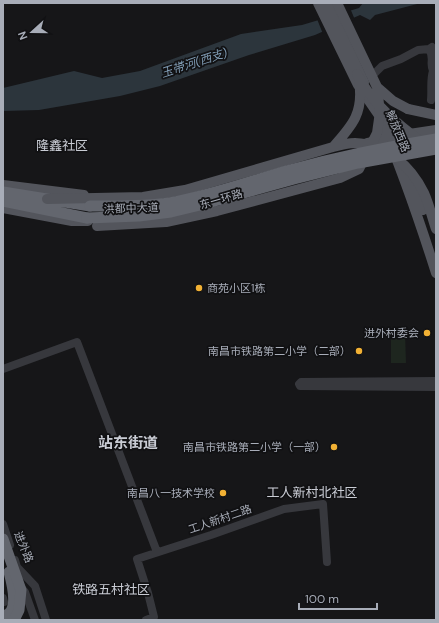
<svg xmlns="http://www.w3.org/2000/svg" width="439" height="623" font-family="'DM Sans','Noto Sans SC',sans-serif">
  <rect width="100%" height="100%" fill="#161618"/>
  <path fill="#1e261f" d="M 405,332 L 406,363 L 391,363 L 391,333 Z"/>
  <path fill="#2c353c" d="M 363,3 L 421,3 L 375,15 L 370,20 L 360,15 L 315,35 L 249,55 L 160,86 L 120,96 L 39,110 L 3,111 L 3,88 L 74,71 L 102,78 L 140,71 L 241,34 L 302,25 L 359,8 Z"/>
  <path fill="#161618" d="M 350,8 L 355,20 L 323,34 L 317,19 Z"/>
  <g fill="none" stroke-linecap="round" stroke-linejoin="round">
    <path stroke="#37383d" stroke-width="8" d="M 429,49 C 435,59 429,62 433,71 C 430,80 432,90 431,100
      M 375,73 L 382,66 L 401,59 L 418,50 L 429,49 L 432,47 L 436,51
      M 3,369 L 77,342 L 157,552
      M 436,381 L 301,382 L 299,384 L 300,386 L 436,387
      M 3,524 L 10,545
      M 15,560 L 17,567 L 35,586 L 46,620
      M 20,586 L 25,592 L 35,620
      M 3,598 L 4,602 L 3,602
      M 146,620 L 154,617 L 148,593 L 137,559 L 211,535 L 284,509 L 323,504 L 327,562"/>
    <path stroke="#53555c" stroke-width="10" d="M 318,3 L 358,85 L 378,114
      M 327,3 L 364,82
      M 408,109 L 436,115
      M 384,111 L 399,142
      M 378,113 C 400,165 419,219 436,273
      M 367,143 L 396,136 L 436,130
      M 411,174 L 423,210
      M 3,185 L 84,195
      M 3,208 L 72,221 L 88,221"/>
    <path stroke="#63666e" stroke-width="11" d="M 3,192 L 90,206
      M 3,201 L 87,218
      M 3,617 C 6,615 9,614 11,611 C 17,601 12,583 9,572"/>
    <path stroke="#53555c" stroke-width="10" d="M 357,74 C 370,99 389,117 411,134 C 416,137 421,142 427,144
      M 377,87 L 393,101 L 408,109
      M 333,147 C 353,125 364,112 359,81
      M 47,199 L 143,197 L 185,190 L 333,147 C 340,145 348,143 355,143 C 386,144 411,166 424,193 C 429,204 432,217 436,229
      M 97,226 L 166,222 L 217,211 L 340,178 L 359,169 L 377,133 L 380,112 L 377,87 L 337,3"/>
    <path stroke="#63666e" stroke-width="11" d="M 90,206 C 116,206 143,207 169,203 C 210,196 250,181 290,170 C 338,157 387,147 436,139
      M 87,218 L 139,216 L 171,212 L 200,205 L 294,179 L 358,163 L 436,149
      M 3,539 L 21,590 L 19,610 L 14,620"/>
  </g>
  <g fill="#f2b134" stroke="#111113" stroke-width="1.5">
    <circle cx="199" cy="288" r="4"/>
    <circle cx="427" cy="333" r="4"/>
    <circle cx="359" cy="351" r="4"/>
    <circle cx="334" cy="447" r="4"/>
    <circle cx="223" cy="493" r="4"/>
  </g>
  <g text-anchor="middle" stroke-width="3.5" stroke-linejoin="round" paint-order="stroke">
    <g font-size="11" fill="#a8adb8" stroke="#111113">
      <text transform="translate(398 131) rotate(67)" y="4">解放西路</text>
      <text transform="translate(221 199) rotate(-16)" y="4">东一环路</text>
      <text transform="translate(131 208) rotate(-2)" y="4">洪都中大道</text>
      <text transform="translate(220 519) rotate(-19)" y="4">工人新村二路</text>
      <text transform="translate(24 547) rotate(68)" y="4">进外路</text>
    </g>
    <g font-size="11" fill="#a8adb8" stroke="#111113" text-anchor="end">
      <text x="207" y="292" text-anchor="start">商苑小区1栋</text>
      <text x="419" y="337">进外村委会</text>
      <text x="351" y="355">南昌市铁路第二小学（二部）</text>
      <text x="326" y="451">南昌市铁路第二小学（一部）</text>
      <text x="215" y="497">南昌八一技术学校</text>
    </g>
    <g font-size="12" font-style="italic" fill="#7f9bb3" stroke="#111113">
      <text transform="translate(194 63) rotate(-18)" y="4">玉带河(西支)</text>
    </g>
    <g font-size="13" fill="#c9ccd4" stroke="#111113">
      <text x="62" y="150">隆鑫社区</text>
      <text x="312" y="497">工人新村北社区</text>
      <text x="111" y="594">铁路五村社区</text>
    </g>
    <g font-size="15" font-weight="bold" fill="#c9ccd4" stroke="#111113">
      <text x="128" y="448">站东街道</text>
    </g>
  </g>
  <rect width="439" height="623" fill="none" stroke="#a8adb8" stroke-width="8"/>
  <g transform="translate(32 32) rotate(249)" stroke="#111113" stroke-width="3" paint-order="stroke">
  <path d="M0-3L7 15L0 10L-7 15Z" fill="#a8adb8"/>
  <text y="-6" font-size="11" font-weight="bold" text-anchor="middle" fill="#a8adb8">N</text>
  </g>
  <path d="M299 603v6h78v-6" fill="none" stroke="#a8adb8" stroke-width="2"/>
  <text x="305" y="603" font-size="12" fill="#a8adb8" stroke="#111113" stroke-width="3" paint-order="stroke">100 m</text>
</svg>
